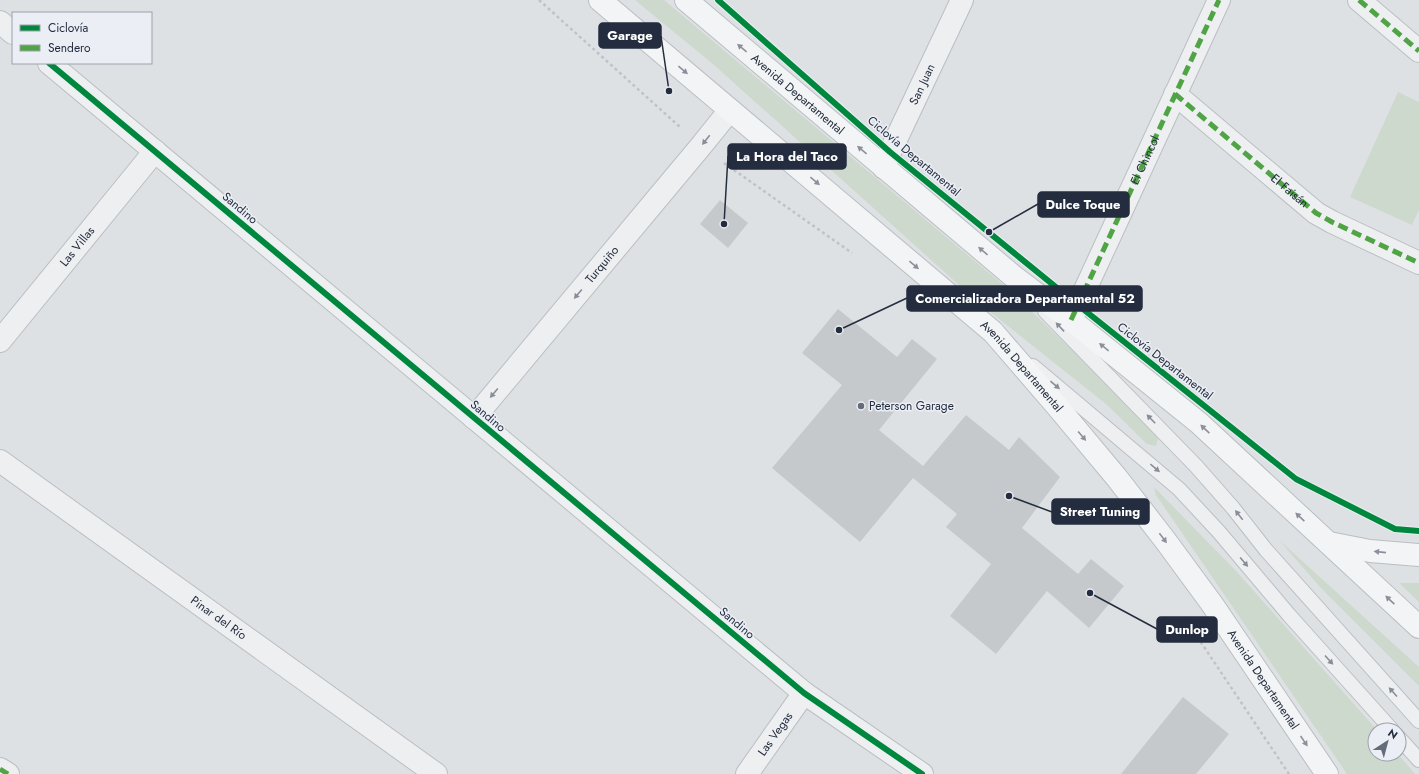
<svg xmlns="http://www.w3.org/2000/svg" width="1419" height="774" font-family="Jost,sans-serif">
  <rect width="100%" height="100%" fill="#dee1e4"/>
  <path fill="#ced9ce" d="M 635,0 L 664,0 L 1007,288 L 1128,403 L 1158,438 L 1156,446 L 1147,444 L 1106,404 L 979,303 L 714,65 Z
    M 1398,92 L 1419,102 L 1419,210 L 1412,225 L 1350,197 Z
    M 1154,487 L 1238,573 L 1377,730 L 1375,730 L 1375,754 L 1398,754 L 1415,774 L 1347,774 L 1156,495 Z
    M 1279,540 L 1419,667 L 1419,686 L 1320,587 Z
    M 1399,583 L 1419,583 L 1419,602 Z"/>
  <path fill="#c5c9cc" d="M 720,200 L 748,223 L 728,248 L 700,224 Z
    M 838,309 L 897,357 L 912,339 L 937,359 L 879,430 L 923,466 L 966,415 L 1009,450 L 1019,437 L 1060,477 L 1022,528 L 1078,574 L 1091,559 L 1124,586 L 1089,628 L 1047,591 L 996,654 L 950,616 L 991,564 L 946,527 L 957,514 L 913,478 L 860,542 L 772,468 L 842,385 L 802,353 Z
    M 1183,697 L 1229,734 L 1196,774 L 1121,774 Z"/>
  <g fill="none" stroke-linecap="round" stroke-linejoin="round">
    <g stroke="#bbbec2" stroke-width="16">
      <path id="service" d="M 1045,311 L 1196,466 L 1233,508 L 1266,550 L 1419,721
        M 1033,366 L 1179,489 L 1219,532 L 1289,615 L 1392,730
        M 1399,738 L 1419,760"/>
    </g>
    <g stroke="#bbbec2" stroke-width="24">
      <g id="minor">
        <path d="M 1359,0 L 1419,51"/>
        <path d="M 0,22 L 13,33"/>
        <path d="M 49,63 L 804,693 L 922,774"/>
        <path d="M 1175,94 L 1316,213 L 1332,222 L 1419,263"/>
        <path id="s1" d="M 884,168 L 890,152 L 962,0"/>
        <path id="s2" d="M 1071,320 L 1219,0"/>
        <path id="s3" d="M 0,341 L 155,151"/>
        <path id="s4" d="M 474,418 L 701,146 L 730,110"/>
        <path id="s5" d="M 0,461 L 436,774"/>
        <path d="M 0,769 L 8,774"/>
        <path id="s6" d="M 747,774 L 804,693"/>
      </g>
    </g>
    <g stroke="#babec2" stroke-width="24">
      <g id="primary">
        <path id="s7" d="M 600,0 L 993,332 L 1056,405 L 1117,478 L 1165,540 L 1212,604 L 1327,774"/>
        <path id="s8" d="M 686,0 L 1013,276 L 1071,320 L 1199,423 L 1419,627"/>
        <path d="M 1329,543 L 1370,551 L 1419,555"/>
      </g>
    </g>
    <path stroke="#c0c2c7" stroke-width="2.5" stroke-dasharray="3 3" stroke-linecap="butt" d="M 539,0 L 680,127
      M 724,163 L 852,253
      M 1184,617 L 1289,774"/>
    <use href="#service" stroke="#edeff1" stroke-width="14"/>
    <use href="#minor" stroke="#edeff1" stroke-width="22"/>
    <use href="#primary" stroke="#f2f4f5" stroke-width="22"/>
    <g stroke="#50a446" stroke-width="5" stroke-dasharray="10 5" stroke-linecap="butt">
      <path d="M 1359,0 L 1419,51"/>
      <path id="s9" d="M 1175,94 L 1316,213 L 1332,222 L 1419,263"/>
      <path d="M 1071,320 L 1219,0"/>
      <path d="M 0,769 L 8,774"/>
    </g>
    <g stroke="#ebeff5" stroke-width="8">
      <path id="cycleway" d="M 718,0 L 890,152 L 1078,305 L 1296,479 L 1395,529 L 1419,531
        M 49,63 L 804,693 L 922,774"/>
    </g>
    <use href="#cycleway" stroke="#00873e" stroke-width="6"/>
  </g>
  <defs><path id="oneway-solid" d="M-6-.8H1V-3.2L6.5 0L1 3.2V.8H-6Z"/></defs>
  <g fill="#8b909a">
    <use href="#oneway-solid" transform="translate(742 48) rotate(-140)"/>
    <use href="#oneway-solid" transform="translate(683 70) rotate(40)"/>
    <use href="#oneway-solid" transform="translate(862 150) rotate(-140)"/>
    <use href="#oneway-solid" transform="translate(815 181) rotate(40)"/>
    <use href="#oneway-solid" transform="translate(983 251) rotate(-140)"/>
    <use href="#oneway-solid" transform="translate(914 265) rotate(40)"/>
    <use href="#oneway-solid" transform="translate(1104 347) rotate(-141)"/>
    <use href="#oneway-solid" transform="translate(1205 429) rotate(-137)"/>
    <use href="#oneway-solid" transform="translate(1082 436) rotate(50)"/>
    <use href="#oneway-solid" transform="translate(1300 517) rotate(-137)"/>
    <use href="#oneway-solid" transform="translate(1163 538) rotate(53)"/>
    <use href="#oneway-solid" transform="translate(1380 552) rotate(-174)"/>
    <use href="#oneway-solid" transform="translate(1390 600) rotate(-137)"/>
    <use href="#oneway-solid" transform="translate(1304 741) rotate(56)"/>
  </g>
  <g fill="#888e98">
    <use href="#oneway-solid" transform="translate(706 140) rotate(128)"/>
    <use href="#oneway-solid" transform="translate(578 294) rotate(130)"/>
    <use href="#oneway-solid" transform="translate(1060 327) rotate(-133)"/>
    <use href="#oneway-solid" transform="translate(1055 385) rotate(40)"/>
    <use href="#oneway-solid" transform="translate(494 393) rotate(130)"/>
    <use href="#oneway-solid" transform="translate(1151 419) rotate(-134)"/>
    <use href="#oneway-solid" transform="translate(1155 468) rotate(40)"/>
    <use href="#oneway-solid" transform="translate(1239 515) rotate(-128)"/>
    <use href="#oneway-solid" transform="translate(1244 562) rotate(50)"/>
    <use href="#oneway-solid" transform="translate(1329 660) rotate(48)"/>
    <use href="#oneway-solid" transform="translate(1393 692) rotate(-132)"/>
  </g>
  <circle fill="#656c79" stroke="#ebeff5" stroke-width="1.5" cx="861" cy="406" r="4"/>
  <g text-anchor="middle" stroke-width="3" stroke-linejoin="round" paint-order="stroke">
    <g font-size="12" fill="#242d3f" stroke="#ebeff5">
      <text dy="4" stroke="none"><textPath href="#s1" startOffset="92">San Juan</textPath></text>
      <text dy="4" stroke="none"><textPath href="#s8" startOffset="146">Avenida Departamental</textPath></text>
      <text transform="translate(914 156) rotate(40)" y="4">Ciclovía Departamental</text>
      <text dy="4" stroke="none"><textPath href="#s2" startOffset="176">El Chincol</textPath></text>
      <text dy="4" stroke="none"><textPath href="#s9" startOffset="150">El Faisán</textPath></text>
      <text transform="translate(240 208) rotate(40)" y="4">Sandino</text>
      <text dy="4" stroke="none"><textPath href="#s3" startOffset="122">Las Villas</textPath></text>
      <text dy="4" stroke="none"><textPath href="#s4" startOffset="200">Turquiño</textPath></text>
      <text transform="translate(1165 361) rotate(38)" y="4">Ciclovía Departamental</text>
      <text dy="4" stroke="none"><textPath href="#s7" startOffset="559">Avenida Departamental</textPath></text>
      <text transform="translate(488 416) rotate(40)" y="4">Sandino</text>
      <text dy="4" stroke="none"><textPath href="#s5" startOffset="269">Pinar del Río</textPath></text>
      <text transform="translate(737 623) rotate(40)" y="4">Sandino</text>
      <text dy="4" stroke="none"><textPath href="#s7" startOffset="955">Avenida Departamental</textPath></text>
      <text dy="4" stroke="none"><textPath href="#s6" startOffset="49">Las Vegas</textPath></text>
    </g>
    <g font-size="12" fill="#242d3f" stroke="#ebeff5" text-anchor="start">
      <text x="869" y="410">Peterson Garage</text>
    </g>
  </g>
  <path fill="none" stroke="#242d3f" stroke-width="1.5" d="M669 91L661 36M724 224L728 156M989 232L1038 204M839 330L907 298M1009 496L1052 512M1090 593L1157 629"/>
  <g fill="#242d3f" stroke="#ebeff5" stroke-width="1.5">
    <circle cx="669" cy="91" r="4"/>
    <circle cx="724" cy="224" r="4"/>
    <circle cx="989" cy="232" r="4"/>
    <circle cx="839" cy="330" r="4"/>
    <circle cx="1009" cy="496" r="4"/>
    <circle cx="1090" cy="593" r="4"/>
  </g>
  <g fill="#242d3f" stroke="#242d3f" stroke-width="1.5">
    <rect x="599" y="23" width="62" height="25" rx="4"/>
    <rect x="728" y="144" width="118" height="25" rx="4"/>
    <rect x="1038" y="192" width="91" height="25" rx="4"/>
    <rect x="907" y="286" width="235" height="25" rx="4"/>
    <rect x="1052" y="499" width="97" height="25" rx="4"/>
    <rect x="1157" y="617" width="60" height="25" rx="4"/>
  </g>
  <g font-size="13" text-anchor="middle" font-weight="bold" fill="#fff">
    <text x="630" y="40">Garage</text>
    <text x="787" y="161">La Hora del Taco</text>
    <text x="1083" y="209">Dulce Toque</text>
    <text x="1025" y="303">Comercializadora Departamental 52</text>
    <text x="1100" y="516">Street Tuning</text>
    <text x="1187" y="634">Dunlop</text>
  </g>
  <rect x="12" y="12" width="140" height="52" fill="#ebeff5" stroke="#9ba1ac"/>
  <rect x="20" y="25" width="20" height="6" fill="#00873e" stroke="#9ba1ac"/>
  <text x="48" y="32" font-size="12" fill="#242d3f">Ciclovía</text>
  <rect x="20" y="45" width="20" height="6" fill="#50a446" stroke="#9ba1ac"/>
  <text x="48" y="52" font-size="12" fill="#242d3f">Sendero</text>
  <g transform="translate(1387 742) rotate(36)"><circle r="19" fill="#ebeff5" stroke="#9ba1ac"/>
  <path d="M0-3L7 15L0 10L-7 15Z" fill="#656c79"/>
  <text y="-6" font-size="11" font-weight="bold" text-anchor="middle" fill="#242d3f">N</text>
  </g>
</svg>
